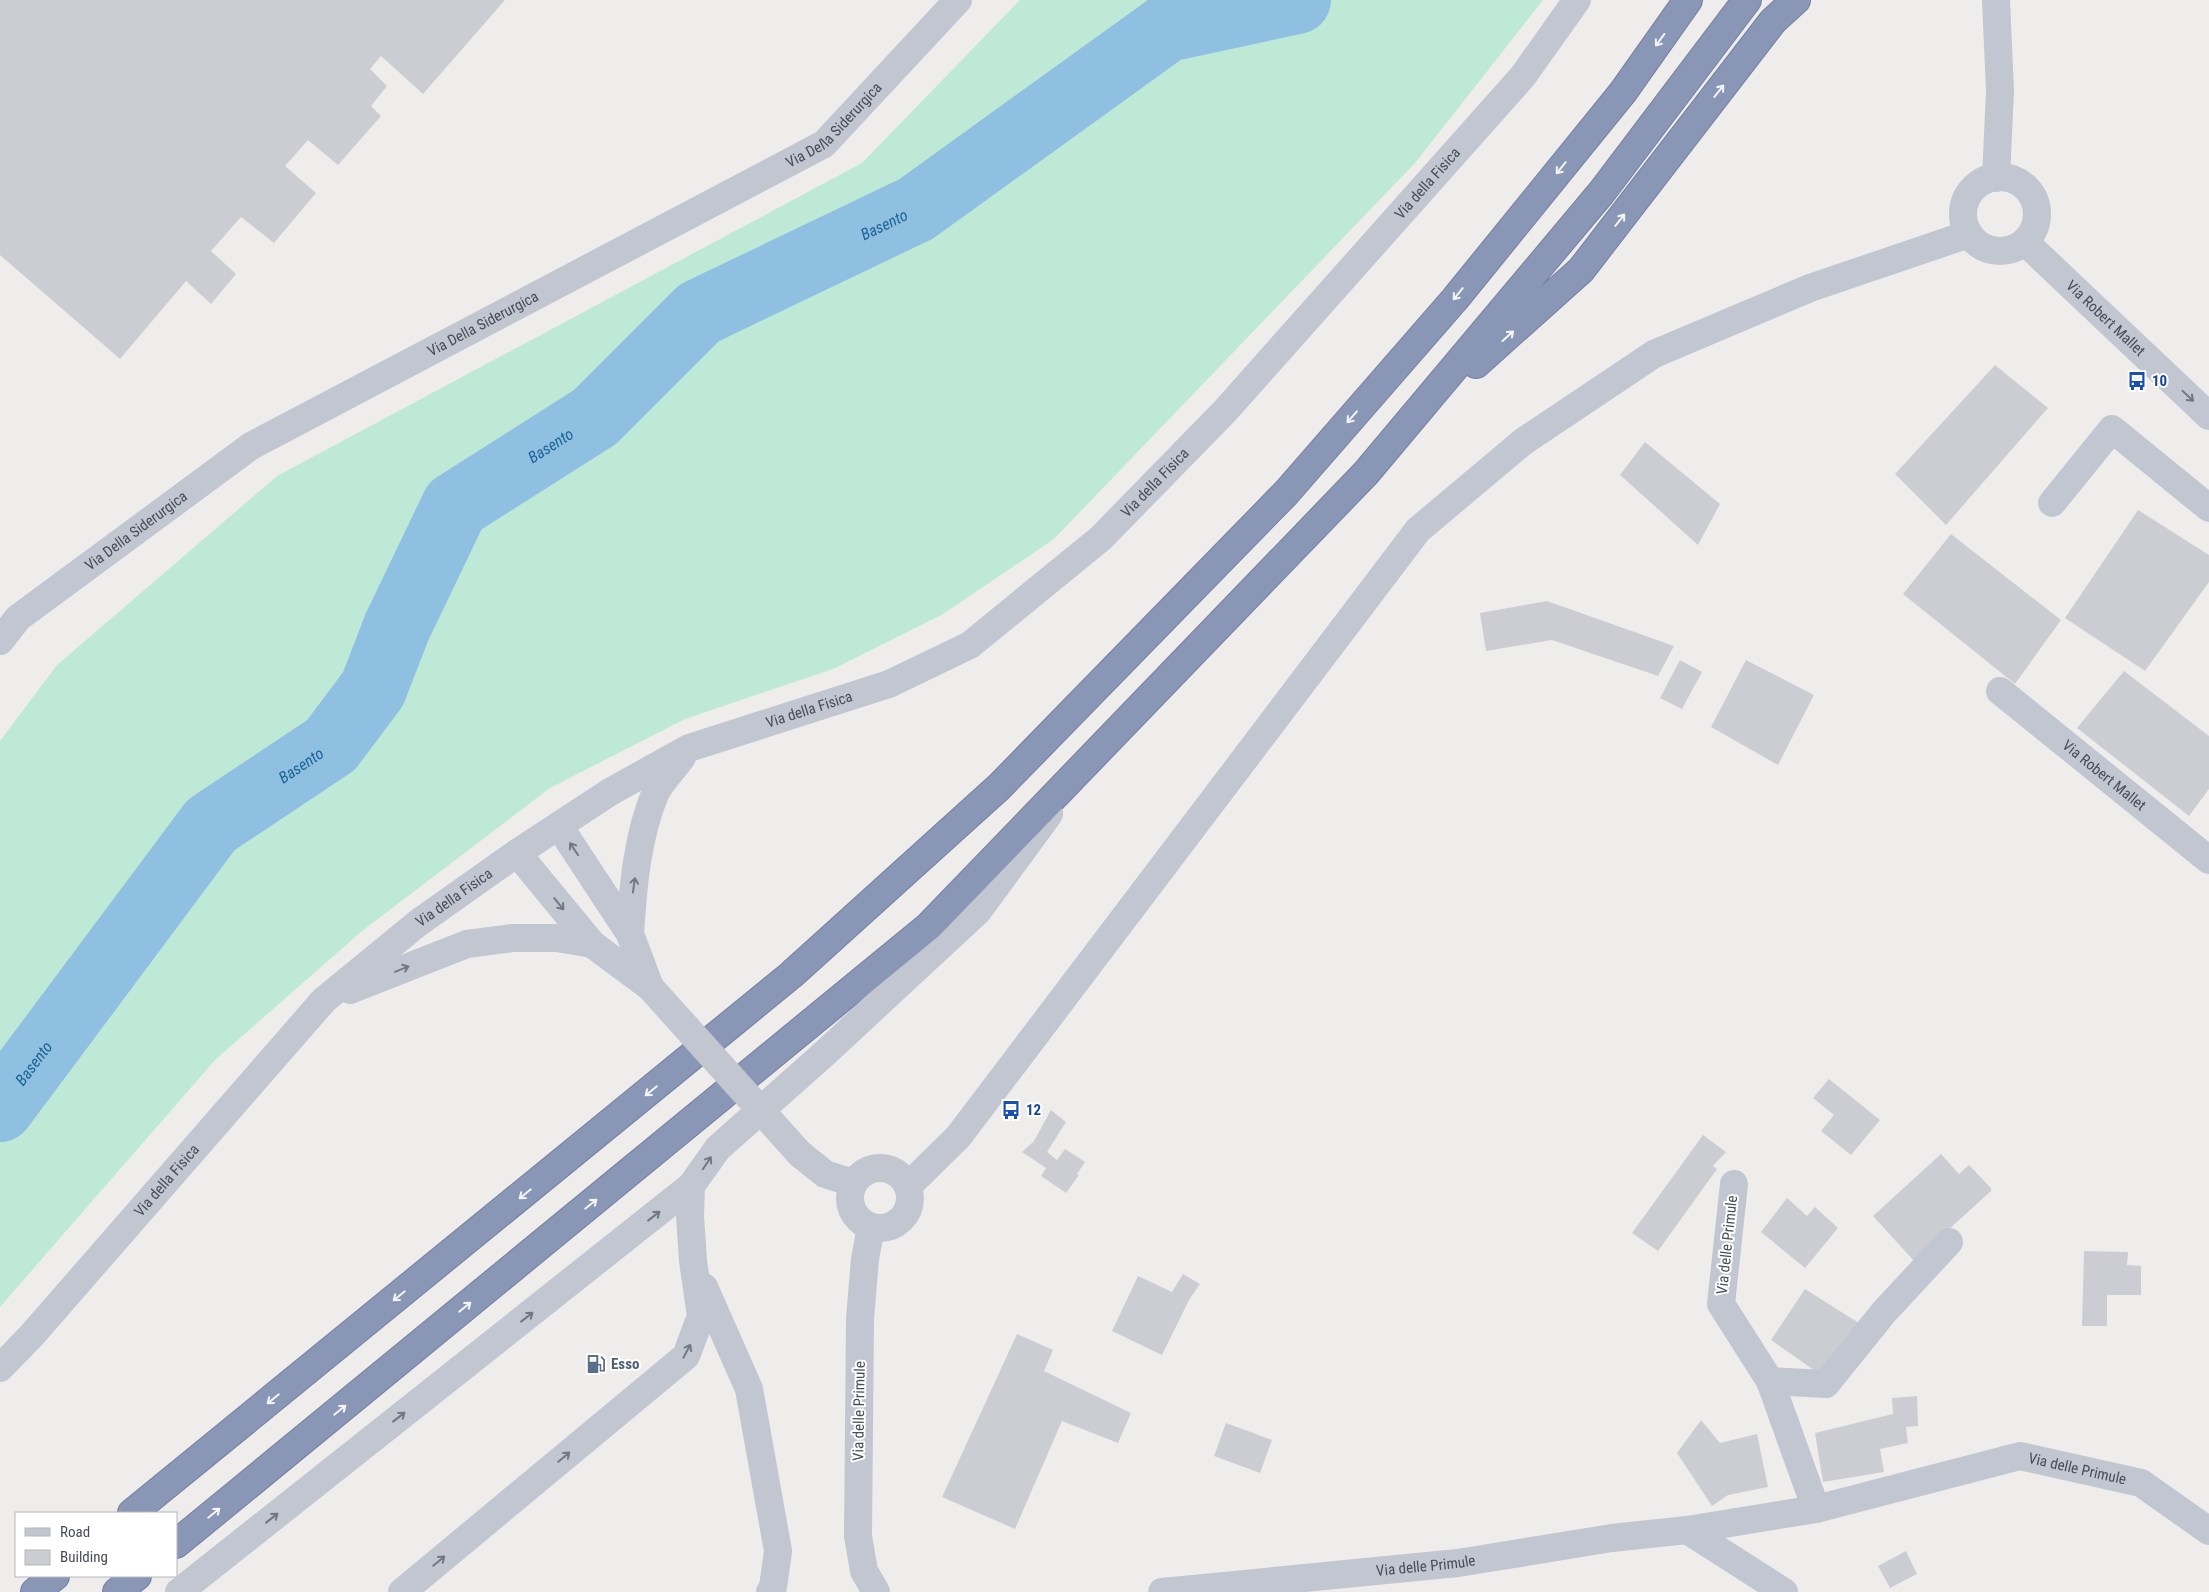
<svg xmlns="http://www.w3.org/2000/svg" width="2209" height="1592" font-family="'Roboto Condensed',sans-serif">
  <rect width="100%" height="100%" fill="#efedec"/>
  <path fill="#bee9d7" d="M 1020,0 L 1543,0 L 1415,163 L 1054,539 L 943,614 L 833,669 L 685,719 L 550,788 L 362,931 L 215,1060 L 0,1307 L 0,741 L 57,665 L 277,476 L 862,163 Z"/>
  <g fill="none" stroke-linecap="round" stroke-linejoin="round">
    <path stroke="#90c0e1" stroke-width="68" id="s1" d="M 0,1108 L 211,825 L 331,745 L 373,689 L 397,627 L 455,506 L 595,417 L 699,313 L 916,209 L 1167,28 L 1297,0"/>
  </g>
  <path fill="#cccdd3" d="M 0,0 L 505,0 L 423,94 L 381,56 L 370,69 L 387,86 L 371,106 L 381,116 L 338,165 L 308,140 L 285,166 L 316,193 L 274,243 L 241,217 L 211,251 L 236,274 L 211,304 L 186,281 L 120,359 L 0,255 Z
    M 1995,365 L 2048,408 L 1946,525 L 1895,474 Z
    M 1645,442 L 1720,504 L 1698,545 L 1620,475 Z
    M 2138,510 L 2209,555 L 2209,582 L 2145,671 L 2065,618 Z
    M 1951,534 L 2061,620 L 2015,684 L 1903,594 Z
    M 1547,601 L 1674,646 L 1658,676 L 1552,640 L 1486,651 L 1480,613 Z
    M 1680,660 L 1702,672 L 1682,709 L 1660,698 Z
    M 1746,660 L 1814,695 L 1778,765 L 1711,727 Z
    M 2124,671 L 2209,736 L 2209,789 L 2189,816 L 2077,728 Z
    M 1829,1079 L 1880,1120 L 1851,1155 L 1821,1131 L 1834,1115 L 1813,1098 Z
    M 1051,1110 L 1066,1122 L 1047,1152 L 1057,1160 L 1065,1149 L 1085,1162 L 1077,1174 L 1079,1175 L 1066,1193 L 1041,1176 L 1046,1168 L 1022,1152 L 1034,1141 Z
    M 1703,1135 L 1726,1152 L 1713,1166 L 1717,1169 L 1658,1251 L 1632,1233 Z
    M 1941,1154 L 1959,1174 L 1969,1165 L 1991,1188 L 1991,1191 L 1914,1261 L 1873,1216 Z
    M 1787,1198 L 1807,1216 L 1815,1207 L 1838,1228 L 1805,1268 L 1761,1232 Z
    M 2084,1251 L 2128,1252 L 2127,1265 L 2141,1266 L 2141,1295 L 2107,1295 L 2107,1326 L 2082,1326 Z
    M 1183,1274 L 1200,1284 L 1189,1300 L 1162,1355 L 1112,1331 L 1138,1276 L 1172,1292 Z
    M 1805,1289 L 1862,1325 L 1824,1377 L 1771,1340 Z
    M 1017,1334 L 1053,1350 L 1044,1371 L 1131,1413 L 1118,1443 L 1062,1421 L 1015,1529 L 942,1497 Z
    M 1917,1396 L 1918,1426 L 1906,1427 L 1908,1443 L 1880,1449 L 1884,1472 L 1823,1482 L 1815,1433 L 1893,1414 L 1892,1398 Z
    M 1701,1420 L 1720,1443 L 1757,1434 L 1768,1487 L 1728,1495 L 1712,1506 L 1677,1453 Z
    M 1226,1423 L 1272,1440 L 1260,1473 L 1214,1456 Z
    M 1906,1551 L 1917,1574 L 1890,1588 L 1878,1566 Z"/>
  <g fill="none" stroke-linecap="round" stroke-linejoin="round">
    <g stroke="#7481a2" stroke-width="30">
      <path id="highway" d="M 1476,364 L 1581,270 L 1773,21 L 1796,0
        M 132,1513 L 791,975 L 999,787 L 1286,493 L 1455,299 L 1623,92 L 1688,0
        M 176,1544 L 929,926 L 1366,473 L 1601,193 L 1747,0
        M 35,1592 L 55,1576
        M 117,1592 L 137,1576"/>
    </g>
    <g stroke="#c1c6d0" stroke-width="28">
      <circle cx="2000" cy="214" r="37"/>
      <path d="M 1996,178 L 2000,91 L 1996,0"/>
      <path id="s2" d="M 2025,242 L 2209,416"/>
      <path d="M 2052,503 L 2112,429 L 2209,508"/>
      <path id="s3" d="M 0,641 L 18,618 L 251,446 L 824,144 L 958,0"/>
      <path id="s4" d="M 2000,691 L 2209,860"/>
      <path d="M 559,826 L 630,934 L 650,987"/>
      <path d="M 517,853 L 592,944 L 650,987"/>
      <path d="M 630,934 C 633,888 637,837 655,794 C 661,781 674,769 682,757"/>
      <path d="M 350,990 L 467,944 L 513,938 L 557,938 L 592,944"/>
      <path d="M 800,1154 L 825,1174 L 853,1183"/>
      <circle cx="880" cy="1198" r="30"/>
      <path d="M 1734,1184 L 1721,1304 L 1770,1381"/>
      <path d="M 908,1186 L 958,1137 L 1418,530 L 1524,441 L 1654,354 L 1810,288 L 1969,234"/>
      <path d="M 871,1227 L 865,1259 L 860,1319 L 858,1536 L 864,1571 L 876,1592"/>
      <path d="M 704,1287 L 749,1389 L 778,1551 L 773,1587 L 770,1592"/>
      <path id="s5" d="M 0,1368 L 32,1335 L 324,1000 L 418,923 L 517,853 L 610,792 L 689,748 L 889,684 L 970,645 L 1101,538 L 1225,411 L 1523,76 L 1577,0"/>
      <path d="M 1816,1509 L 1770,1381 L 1826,1384 L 1884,1312 L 1949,1242"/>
      <path d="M 1687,1530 L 1784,1592"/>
      <path d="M 179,1592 L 691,1186"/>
      <path d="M 402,1592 L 686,1356 L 701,1316 L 693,1261 L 690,1216 L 691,1186 L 718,1148 L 825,1053 L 978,911 L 1049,814"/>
      <path id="s6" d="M 1162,1592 L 1458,1563 L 1612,1538 L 1687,1530 L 1816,1509 L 2020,1456 L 2141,1483 L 2209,1531"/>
    </g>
    <use href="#highway" stroke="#8996b6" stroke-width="28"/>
    <path stroke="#c1c6d0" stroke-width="28" d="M 650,987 L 800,1154"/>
  </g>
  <defs><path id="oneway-shaft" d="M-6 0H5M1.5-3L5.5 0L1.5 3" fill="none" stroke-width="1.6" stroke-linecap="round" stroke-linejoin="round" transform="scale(1.25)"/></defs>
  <g stroke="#f3f4f8">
    <use href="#oneway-shaft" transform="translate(1660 40) rotate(126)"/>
    <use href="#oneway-shaft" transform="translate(1719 91) rotate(-52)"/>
    <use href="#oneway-shaft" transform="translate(1561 168) rotate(129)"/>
    <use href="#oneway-shaft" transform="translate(1620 220) rotate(-52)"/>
    <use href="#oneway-shaft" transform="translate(1458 294) rotate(129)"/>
    <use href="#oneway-shaft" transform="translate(1508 336) rotate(-42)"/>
    <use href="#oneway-shaft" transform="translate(1352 417) rotate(131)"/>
    <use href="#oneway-shaft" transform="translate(651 1091) rotate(141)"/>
    <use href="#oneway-shaft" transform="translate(525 1194) rotate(141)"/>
    <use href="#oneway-shaft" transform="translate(591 1204) rotate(-39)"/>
    <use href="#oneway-shaft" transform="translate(399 1296) rotate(141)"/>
    <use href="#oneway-shaft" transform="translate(465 1307) rotate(-39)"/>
    <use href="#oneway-shaft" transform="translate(273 1399) rotate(141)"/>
    <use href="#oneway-shaft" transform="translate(340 1410) rotate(-39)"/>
    <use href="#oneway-shaft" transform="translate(214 1513) rotate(-39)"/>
  </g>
  <g stroke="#727781">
    <use href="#oneway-shaft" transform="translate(2188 396) rotate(43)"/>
    <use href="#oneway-shaft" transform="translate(574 849) rotate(-124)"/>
    <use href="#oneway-shaft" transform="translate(634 885) rotate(-82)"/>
    <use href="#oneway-shaft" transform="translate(559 904) rotate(51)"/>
    <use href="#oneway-shaft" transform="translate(402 969) rotate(-22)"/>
    <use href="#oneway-shaft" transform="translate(707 1163) rotate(-56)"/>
    <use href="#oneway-shaft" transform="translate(654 1216) rotate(-38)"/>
    <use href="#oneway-shaft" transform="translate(527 1317) rotate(-38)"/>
    <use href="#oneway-shaft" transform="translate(687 1351) rotate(-62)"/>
    <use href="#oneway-shaft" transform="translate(399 1417) rotate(-38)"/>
    <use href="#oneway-shaft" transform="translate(564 1457) rotate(-40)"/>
    <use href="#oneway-shaft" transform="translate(272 1518) rotate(-38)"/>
    <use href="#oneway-shaft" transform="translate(439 1561) rotate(-40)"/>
  </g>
  <defs>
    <g id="bus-bare" transform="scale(1.5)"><path d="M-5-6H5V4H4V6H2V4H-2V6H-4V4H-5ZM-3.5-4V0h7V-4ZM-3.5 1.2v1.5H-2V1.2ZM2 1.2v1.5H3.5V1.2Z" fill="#1a4fb4" stroke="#fff" stroke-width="2.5" paint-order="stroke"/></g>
    <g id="fuel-bare" transform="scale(1.5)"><path d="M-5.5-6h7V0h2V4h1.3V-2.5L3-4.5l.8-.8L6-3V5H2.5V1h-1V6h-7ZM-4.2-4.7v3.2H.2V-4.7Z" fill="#5c6f8a" stroke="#fff" stroke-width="2.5" paint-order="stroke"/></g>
  </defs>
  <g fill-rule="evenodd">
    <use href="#bus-bare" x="2137" y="381"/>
    <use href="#bus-bare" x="1011" y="1110"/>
    <use href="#fuel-bare" x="596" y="1364"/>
  </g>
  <g text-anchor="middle" stroke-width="4" stroke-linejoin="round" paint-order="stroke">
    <g font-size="15" fill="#474c57" stroke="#fff">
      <text dy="5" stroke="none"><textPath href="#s3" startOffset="986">Via Della Siderurgica</textPath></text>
      <text dy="5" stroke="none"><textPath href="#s5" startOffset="1886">Via della Fisica</textPath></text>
      <text dy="5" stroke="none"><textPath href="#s2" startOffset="111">Via Robert Mallet</textPath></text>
      <text dy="5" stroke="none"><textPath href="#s3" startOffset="581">Via Della Siderurgica</textPath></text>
      <text dy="5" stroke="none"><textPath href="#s5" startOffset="1481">Via della Fisica</textPath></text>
      <text dy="5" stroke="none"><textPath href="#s3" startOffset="176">Via Della Siderurgica</textPath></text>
      <text dy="5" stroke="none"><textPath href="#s5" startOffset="1061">Via della Fisica</textPath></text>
      <text dy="5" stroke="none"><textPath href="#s4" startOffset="134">Via Robert Mallet</textPath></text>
      <text dy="5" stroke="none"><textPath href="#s5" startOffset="656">Via della Fisica</textPath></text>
      <text dy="5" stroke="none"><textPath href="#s5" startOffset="251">Via della Fisica</textPath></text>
      <text transform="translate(1727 1245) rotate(-84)" y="5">Via delle Primule</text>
      <text transform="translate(859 1411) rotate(-89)" y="5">Via delle Primule</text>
      <text dy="5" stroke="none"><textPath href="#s6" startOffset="929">Via delle Primule</textPath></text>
      <text dy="5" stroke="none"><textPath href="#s6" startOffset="265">Via delle Primule</textPath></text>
    </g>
    <g font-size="15" font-weight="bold" fill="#164399" stroke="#fff" text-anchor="start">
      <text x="2152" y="386">10</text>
      <text x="1026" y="1115">12</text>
    </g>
    <g font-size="15" font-weight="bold" fill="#4e5e75" stroke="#fff" text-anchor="start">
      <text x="611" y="1369">Esso</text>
    </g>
    <g font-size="16" font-style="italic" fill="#1b6396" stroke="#fff">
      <text dy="6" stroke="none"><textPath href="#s1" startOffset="1286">Basento</textPath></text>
      <text dy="6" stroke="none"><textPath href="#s1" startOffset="881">Basento</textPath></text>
      <text dy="6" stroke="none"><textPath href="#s1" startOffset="461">Basento</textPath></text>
      <text dy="6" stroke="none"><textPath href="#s1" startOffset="56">Basento</textPath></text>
    </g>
  </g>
  <rect x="15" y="1512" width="162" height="65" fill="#ffffff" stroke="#b5b7bc"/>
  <rect x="25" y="1528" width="25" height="8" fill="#c1c6d0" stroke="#b5b7bc"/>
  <text x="60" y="1537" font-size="15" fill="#474c57">Road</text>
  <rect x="25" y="1550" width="25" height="15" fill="#cccdd3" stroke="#b5b7bc"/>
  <text x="60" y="1562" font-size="15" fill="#474c57">Building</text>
</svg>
